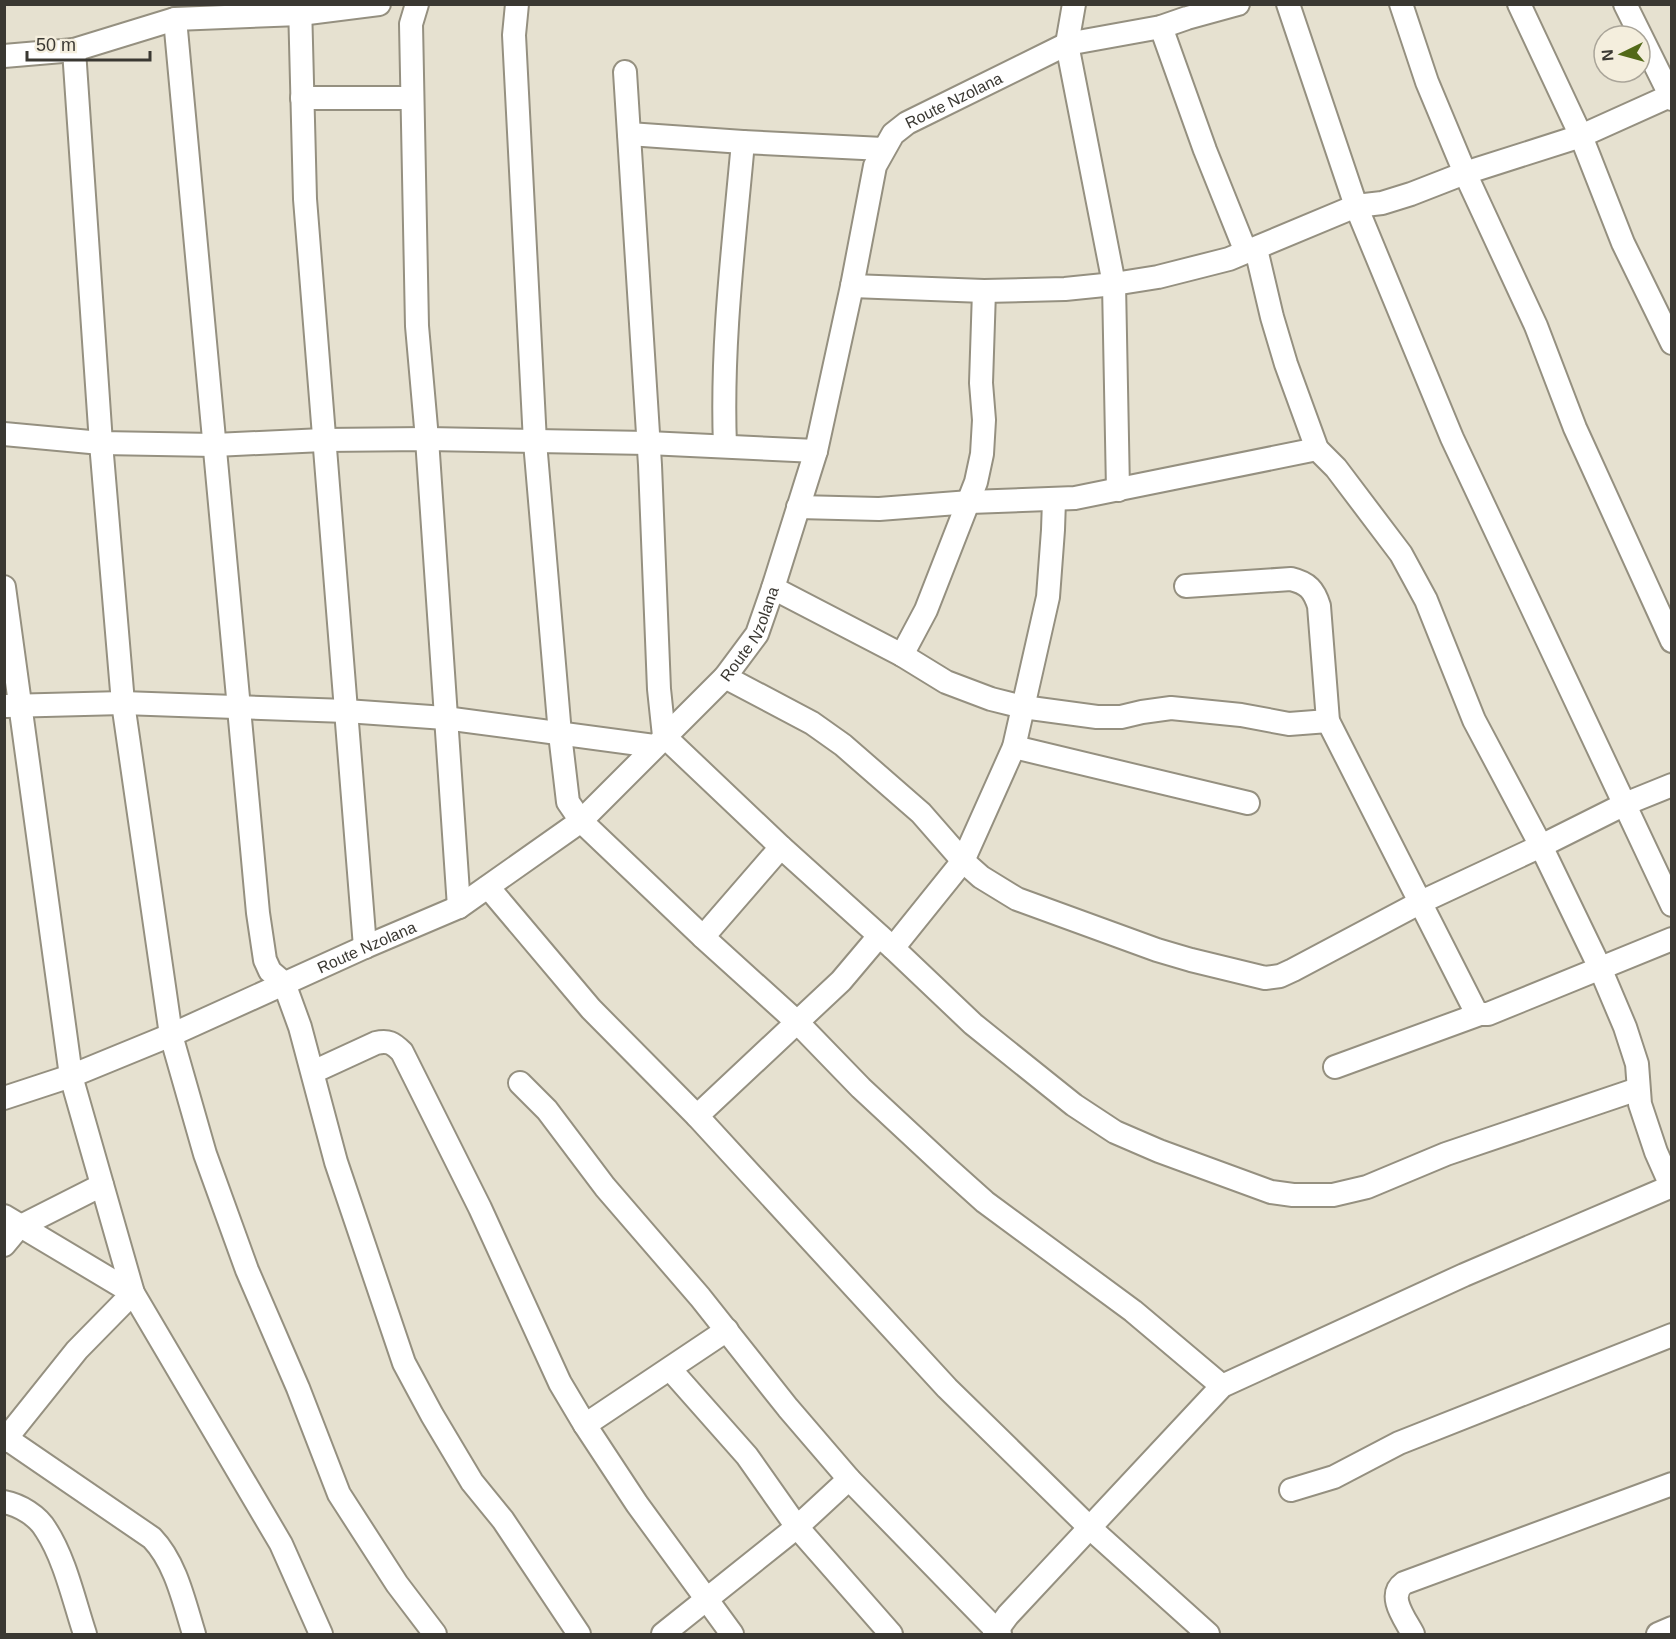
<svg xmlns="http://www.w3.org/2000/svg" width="1676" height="1639" font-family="Helvetica,sans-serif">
  <rect width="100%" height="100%" fill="#e6e1d0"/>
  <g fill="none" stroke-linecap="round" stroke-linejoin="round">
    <g stroke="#959080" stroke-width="26">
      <g id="minor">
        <path d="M 300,4 L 305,199 L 365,947"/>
        <path d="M 417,4 L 411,24 L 417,326 L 427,439 L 459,907"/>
        <path d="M 517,4 L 514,35 L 535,442 L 560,734 L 568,802 L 581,821 L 703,937 L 798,1023 L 861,1088 L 946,1167 L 985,1202 L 1133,1311 L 1222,1386"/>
        <path d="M 1074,4 L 1067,44 L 1114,284 L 1118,490"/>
        <path d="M 1288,4 L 1356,206 L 1452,438 L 1672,905"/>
        <path d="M 1401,4 L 1427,82 L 1465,173 L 1536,326 L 1575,428 L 1672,641"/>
        <path d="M 1519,4 L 1581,136 L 1623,243 L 1672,343"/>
        <path d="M 1625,4 L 1672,99"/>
        <path d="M 175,19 L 258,913 L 265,960 L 270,971 L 284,983 L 300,1027 L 336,1162 L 404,1363 L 432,1415 L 472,1482 L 503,1520 L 579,1634"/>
        <path d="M 1161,27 L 1205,150 L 1246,252"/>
        <path d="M 74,50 L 101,443 L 123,703 L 171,1035 L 205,1154 L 247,1270 L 298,1388 L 339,1494 L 397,1584 L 435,1634"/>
        <path d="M 4,56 L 74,50 L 175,19 L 300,14 L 379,4"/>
        <path d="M 625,72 L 650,465 L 659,689 L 664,736 L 781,847 L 893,948 L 973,1024 L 1074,1105 L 1115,1132 L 1159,1151 L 1271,1192 L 1293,1195 L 1333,1195 L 1367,1187 L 1446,1154 L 1638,1089"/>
        <path d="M 302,98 L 412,98"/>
        <path d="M 629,134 L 743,142 L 883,149"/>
        <path d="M 1256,249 L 1272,317 L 1286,364 L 1317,449 L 1336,468 L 1401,554 L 1426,600 L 1474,720 L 1541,846 L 1600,968 L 1625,1027 L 1637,1064 L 1640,1104 L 1656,1152 L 1672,1188"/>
        <path d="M 852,286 L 984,291 L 1065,289 L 1114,284 L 1158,277 L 1229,259 L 1356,206 L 1382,203 L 1411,194 L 1465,173 L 1581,136 L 1672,95"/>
        <path d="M 4,434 L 101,443 L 215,445 L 323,440 L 427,439 L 648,443 L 816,451"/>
        <path d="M 725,446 C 721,344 734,243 743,142"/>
        <path d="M 798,507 L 879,509 L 970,502 L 1075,498 L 1317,449"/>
        <path d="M 1186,586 L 1291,579 C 1308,583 1314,590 1319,606 L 1328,721 L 1476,1012 L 1480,1014 L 1488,1014 L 1672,939"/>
        <path d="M 4,587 L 71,1076 L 133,1293 L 281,1544 L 321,1634"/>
        <path d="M 773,588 L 902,655 L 946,682 L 991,699 L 1023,707 L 1097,717 L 1121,717 L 1142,712 L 1171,708 L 1241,715 L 1289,724 L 1328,721"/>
        <path d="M 902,655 L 926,610 L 976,482 L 982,454 L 984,420 L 981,383 L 984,291"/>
        <path d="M 725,677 L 812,723 L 843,745 L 921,813 L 963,861 L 981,877 L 1017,899 L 1157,950 L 1191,960 L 1265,978 L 1280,976 L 1293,970 L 1421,902 L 1541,846 L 1625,804 L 1672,785"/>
        <path d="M 6,706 L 123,703 L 346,711 L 445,718 L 654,746"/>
        <path d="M 1014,747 L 1248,803"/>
        <path d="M 488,887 L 591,1009 L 697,1116 L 947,1388 L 1089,1527 L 1208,1634"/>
        <path d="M 703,937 L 781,847"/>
        <path d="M 893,948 L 963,861 L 1014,747 L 1048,597 L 1053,530 L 1054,500"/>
        <path d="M 1335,1067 L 1480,1014"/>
        <path d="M 313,1072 L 376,1043 C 388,1040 393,1043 402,1052 L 480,1208 L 560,1383 L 585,1425 L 637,1504 L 732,1634"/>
        <path d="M 520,1083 L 547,1110 L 605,1187 L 700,1297 L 788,1408 L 849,1479 L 1000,1634"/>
        <path id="s1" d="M 4,1098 L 71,1076 L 171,1035 L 365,947 L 459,907 L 581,821 L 725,677 L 757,634 L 773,588 L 816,451 L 852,286 L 875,166 L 893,134 L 907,123 L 1067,44 L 1161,27 L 1187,18 L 1238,4"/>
        <path d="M 697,1116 L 841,981 L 879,936"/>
        <path d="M 4,1216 L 133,1293 L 77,1350 L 4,1441"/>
        <path d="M 4,1245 L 19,1227 L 102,1185"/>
        <path d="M 670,1369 L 747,1456 L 797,1527 L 891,1634"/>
        <path d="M 585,1425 L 727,1330"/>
        <path d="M 6,1438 L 152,1538 C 176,1563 184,1602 194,1634"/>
        <path d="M 1291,1490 L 1334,1477 L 1399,1443 L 1672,1335"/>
        <path d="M 4,1502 C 20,1505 38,1516 46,1530 C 65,1559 74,1601 85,1634"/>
        <path d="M 663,1634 L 797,1527 L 849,1479"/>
        <path d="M 994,1634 L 1008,1615 L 1222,1386 L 1464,1275 L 1672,1186"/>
        <path d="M 1413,1634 C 1406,1620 1386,1596 1404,1583 L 1672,1484"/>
        <path d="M 1658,1634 L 1672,1628"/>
      </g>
    </g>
    <use href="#minor" stroke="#fff" stroke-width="22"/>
  </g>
  <g text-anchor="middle" stroke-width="4.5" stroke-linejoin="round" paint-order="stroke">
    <g font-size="16" fill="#3a3832" stroke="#f4eedd">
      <text dy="6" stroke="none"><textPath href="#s1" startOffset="1490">Route Nzolana</textPath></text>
      <text dy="6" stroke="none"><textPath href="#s1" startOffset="897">Route Nzolana</textPath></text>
      <text dy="6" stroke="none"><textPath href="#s1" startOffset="393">Route Nzolana</textPath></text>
    </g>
  </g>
  <rect width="1676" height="1639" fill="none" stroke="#3a3832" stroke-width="12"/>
  <g transform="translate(1622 54) rotate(265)"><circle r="28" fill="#f4eedd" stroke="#aaa599" stroke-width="1.5"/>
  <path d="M0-4.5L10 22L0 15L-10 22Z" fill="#526918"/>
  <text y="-9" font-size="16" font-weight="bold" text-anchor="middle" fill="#3a3832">N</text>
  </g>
  <path d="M27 51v9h123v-9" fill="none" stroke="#3a3832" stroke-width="3"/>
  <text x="36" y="51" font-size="18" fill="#3a3832" stroke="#f4eedd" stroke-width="4.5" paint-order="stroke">50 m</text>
</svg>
